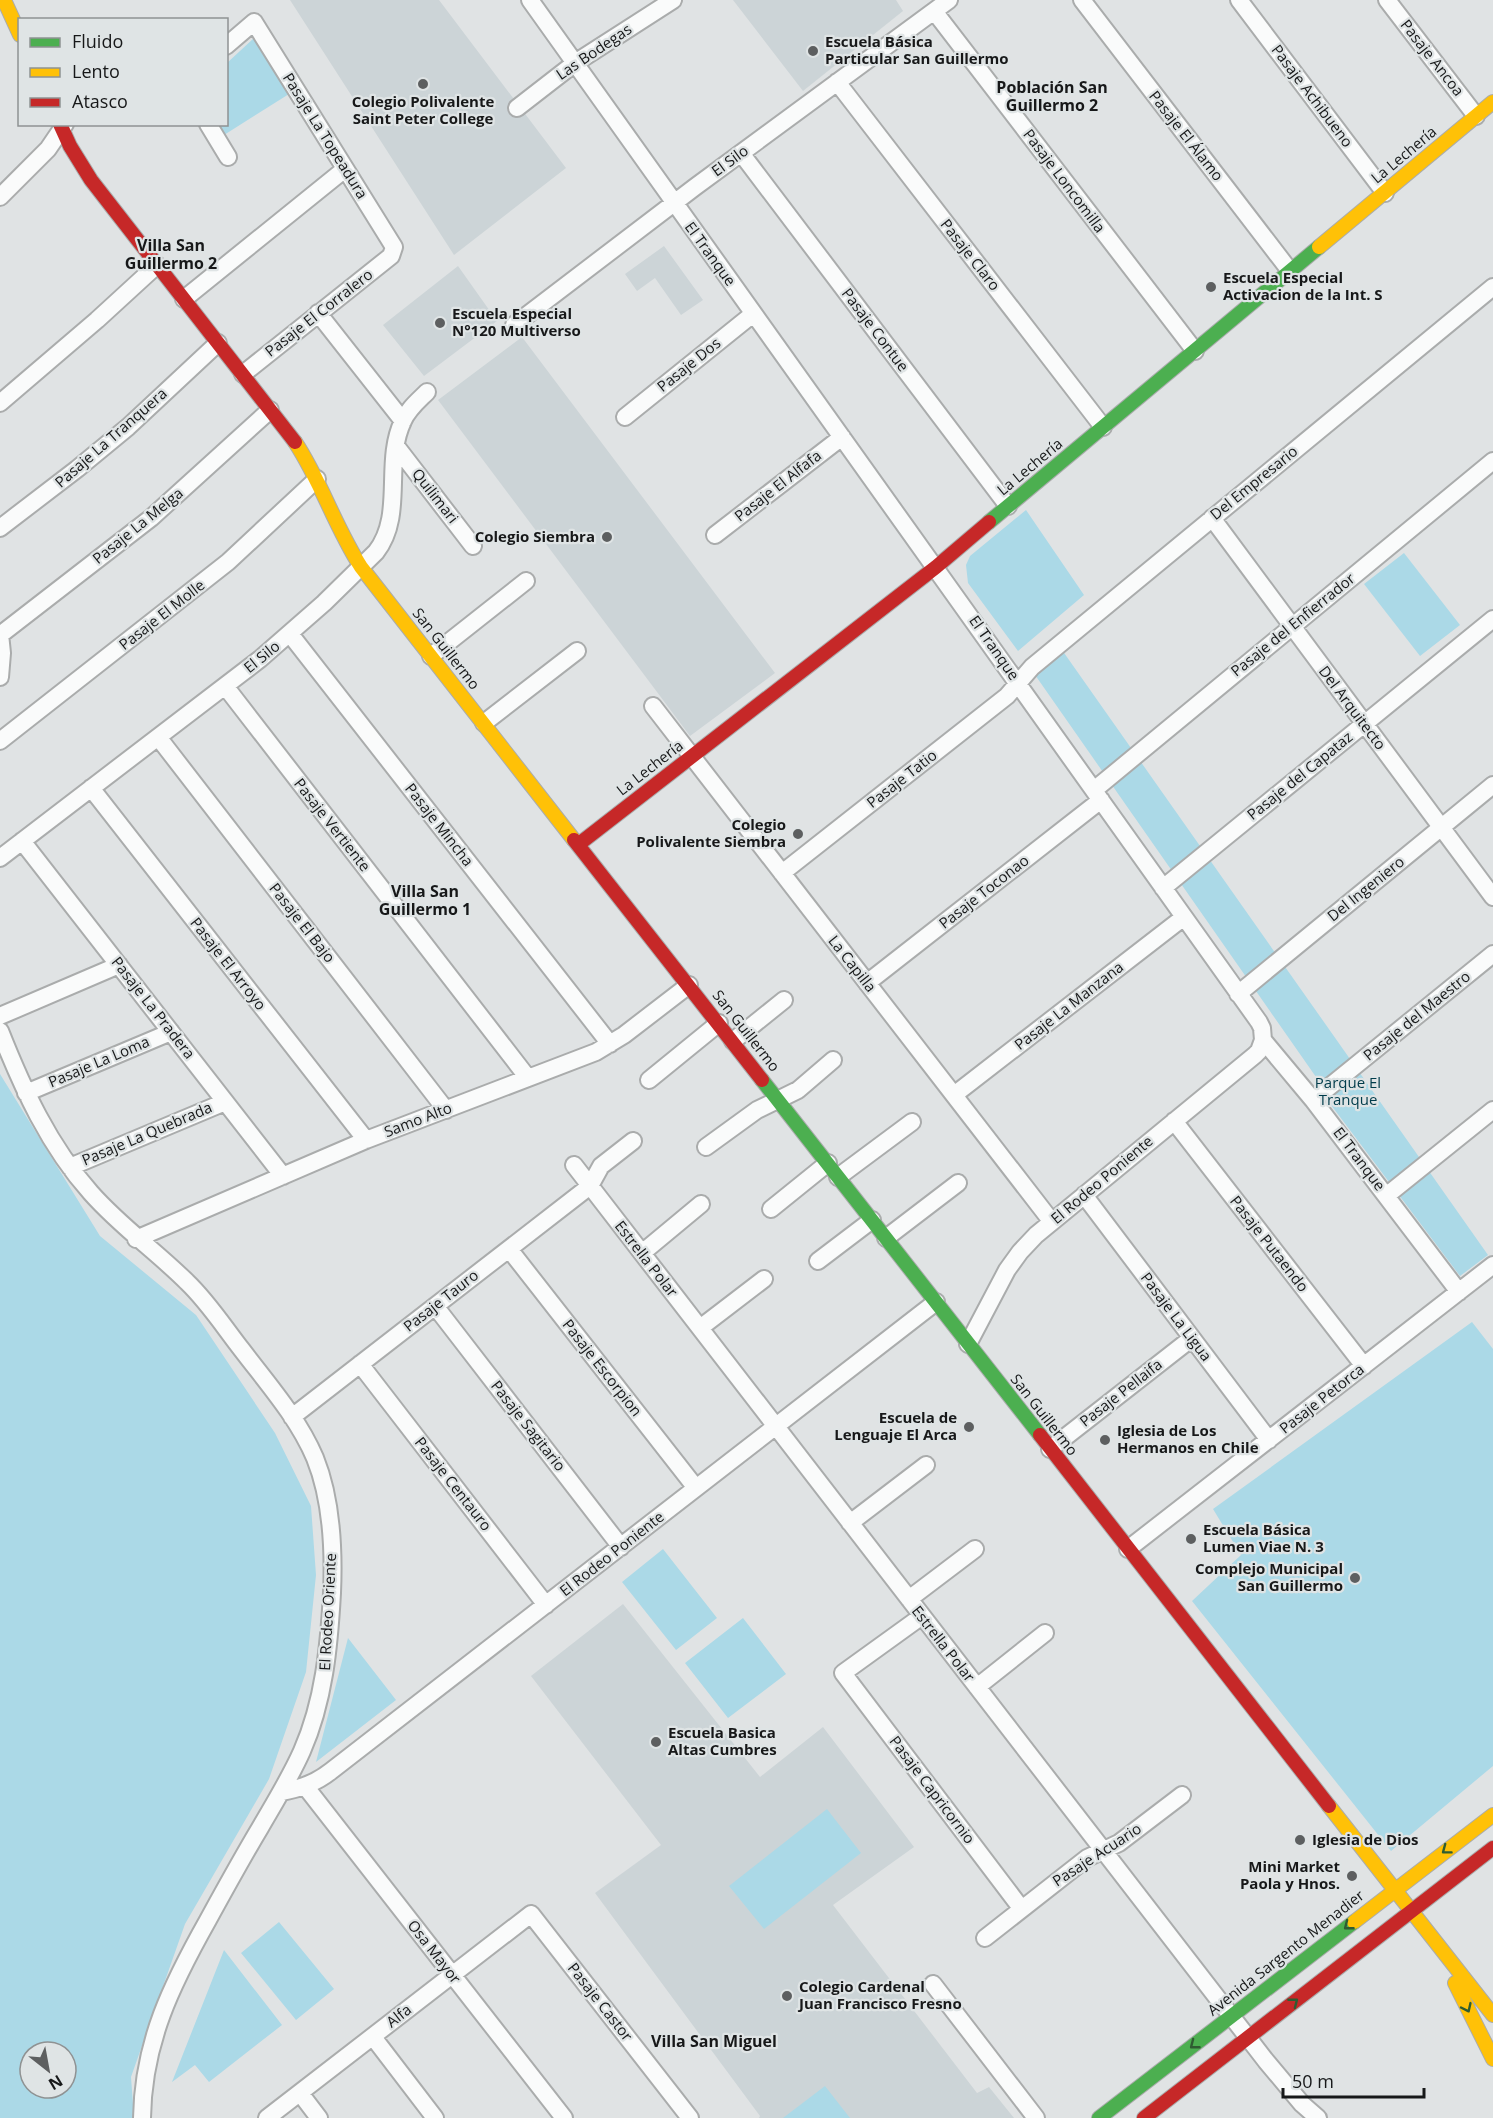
<svg xmlns="http://www.w3.org/2000/svg" width="1493" height="2118" font-family="'Open Sans',sans-serif">
  <rect width="100%" height="100%" fill="#e0e3e4"/>
  <path fill="#ccd4d7" d="M 290,0 L 439,0 L 566,168 L 454,255 Z
    M 733,0 L 896,0 L 903,11 L 803,91 Z
    M 664,246 L 703,300 L 681,315 L 655,278 L 637,291 L 625,274 Z
    M 458,266 L 497,321 L 424,376 L 383,325 Z
    M 522,337 L 775,673 L 690,736 L 438,400 Z
    M 623,1604 L 760,1777 L 823,1727 L 845,1756 L 914,1847 L 833,1905 L 977,2093 L 989,2087 L 1014,2118 L 759,2118 L 760,2116 L 595,1893 L 661,1845 L 531,1676 Z"/>
  <path fill="#abd9e7" fill-rule="evenodd" d="M 254,38 L 289,94 L 224,135 L 218,125 L 226,124 L 227,63 Z
    M 1026,510 L 1084,595 L 1018,651 L 968,583 L 966,565 L 970,556 Z
    M 1404,553 L 1460,625 L 1420,656 L 1364,584 Z
    M 1062,650 L 1488,1255 L 1460,1276 L 1331,1105 L 1316,1077 L 1033,672 Z
    M 0,1074 L 100,1236 L 196,1315 L 275,1433 L 311,1506 L 316,1575 L 306,1672 L 269,1779 L 185,1924 L 131,2077 L 134,2118 L 0,2118 ZM 30,2052 L 66,2052 L 66,2088 L 30,2088 Z
    M 1472,1322 L 1493,1349 L 1493,1766 L 1391,1851 L 1192,1601 L 1241,1555 L 1213,1509 Z
    M 663,1549 L 717,1618 L 676,1650 L 622,1582 Z
    M 743,1618 L 786,1674 L 728,1718 L 685,1663 Z
    M 348,1638 L 396,1700 L 316,1762 Z
    M 827,1809 L 861,1853 L 764,1929 L 729,1886 Z
    M 279,1922 L 334,1989 L 296,2020 L 241,1953 Z
    M 224,1950 L 282,2025 L 209,2082 L 195,2065 L 172,2082 Z
    M 825,2086 L 850,2118 L 783,2118 Z"/>
  <g fill="none" stroke-linecap="round" stroke-linejoin="round">
    <g stroke="#aaacac" stroke-width="20">
      <path id="street" d="M 530,0 C 772,342 1017,681 1259,1022 L 1262,1028 L 1263,1040 L 1313,1100 L 1459,1292
        M 1082,0 L 1290,271
        M 1239,0 L 1385,193
        M 1387,0 L 1476,116
        M 934,11 L 1195,351
        M 226,46 L 254,22 L 394,247 L 391,256 L 243,374
        M 837,82 L 1103,427
        M 517,108 L 575,63 L 673,0
        M 208,124 L 228,157
        M 741,153 L 1008,506
        M 0,197 L 48,149 L 65,124
        M 184,299 L 345,169
        M 318,313 L 403,421
        M 514,325 L 695,187 L 949,0
        M 0,403 L 97,320 L 157,265
        M 625,417 L 753,314
        M 396,446 L 473,546
        M 1212,518 L 1493,897
        M 0,528 L 77,469 L 128,427 L 218,343
        M 715,535 L 842,437
        M 0,634 L 2,653 L 0,677
        M 290,634 L 610,1044
        M 0,635 L 151,518 L 270,410
        M 431,656 L 526,581
        M 225,686 L 528,1078
        M 653,706 L 1052,1222
        M 484,723 L 577,651
        M 158,737 L 446,1110
        M 0,741 L 228,562 L 317,479
        M 91,788 L 366,1140
        M 1094,790 L 1493,461
        M 22,841 L 283,1176
        M 0,858 L 260,659 L 324,603 L 376,552 C 405,515 383,462 403,421 C 408,409 418,401 427,392
        M 782,873 L 1007,696 L 1032,667 L 1493,287
        M 1163,888 L 1493,619
        M 867,983 L 1101,800
        M 1238,994 L 1493,785
        M 0,1016 L 119,965
        M 0,1031 C 23,1089 49,1146 91,1193 C 121,1227 156,1251 187,1282 C 208,1302 224,1327 242,1350 C 268,1384 298,1418 315,1458 C 332,1500 334,1548 332,1593 C 329,1647 324,1701 302,1751 C 290,1778 275,1802 260,1828 C 242,1858 225,1889 208,1920 C 172,1984 143,2042 142,2118
        M 733,1041 L 784,1000
        M 649,1080 L 719,1023
        M 26,1093 L 171,1032
        M 954,1095 L 1184,917
        M 1313,1100 L 1493,954
        M 1174,1121 L 1364,1366
        M 706,1147 L 757,1110 L 798,1090 L 833,1060
        M 574,1165 L 1266,2061 L 1302,2104 L 1318,2118
        M 70,1167 L 225,1102
        M 838,1177 L 912,1122
        M 1084,1195 L 1269,1440
        M 1386,1196 L 1493,1110
        M 771,1209 L 828,1163
        M 886,1238 L 958,1183
        M 136,1239 L 366,1140 L 596,1052 L 624,1035 L 689,985
        M 509,1249 L 696,1488
        M 642,1253 L 701,1204
        M 818,1261 L 872,1220
        M 435,1306 L 621,1547
        M 700,1328 L 764,1279
        M 968,1344 L 1007,1270 L 1020,1252 L 1036,1235 L 1255,1055 L 1259,1051 L 1263,1040
        M 360,1364 L 546,1605
        M 292,1417 L 590,1186 L 601,1166 L 633,1141
        M 1050,1449 L 1192,1338
        M 850,1523 L 926,1465
        M 1128,1549 L 1493,1265
        M 909,1599 L 975,1549
        M 922,1616 L 843,1673 L 1021,1908
        M 977,1687 L 1045,1633
        M 305,1786 L 564,2118
        M 281,1792 C 300,1789 316,1783 331,1771 L 936,1302
        M 985,1938 L 1087,1858 L 1119,1843 L 1182,1795
        M 933,1984 L 1036,2118
        M 373,2037 L 435,2118
        M 300,2093 L 319,2118
        M 267,2118 L 531,1914 L 690,2118"/>
    </g>
    <g stroke="#aaacac" stroke-width="16">
      <path id="fast" d="M 989,522 L 1319,247
        M 762,1080 L 1040,1435
        M 1099,2118 L 1354,1922"/>
    </g>
    <g stroke="#aaacac" stroke-width="16">
      <path id="slow" d="M 4,0 L 20,35
        M 1319,247 L 1493,102
        M 295,442 C 321,481 335,527 361,567 L 574,840
        M 1329,1806 L 1493,2015
        M 1354,1922 L 1493,1815
        M 1455,1983 L 1493,2059"/>
    </g>
    <g stroke="#aaacac" stroke-width="16">
      <path id="jam" d="M 60,124 L 70,146 L 91,180 L 295,442
        M 574,840 L 762,1080
        M 579,844 L 936,567 L 989,522
        M 1040,1435 L 1329,1806
        M 1144,2118 L 1493,1848"/>
    </g>
    <use href="#street" stroke="#fafbfb" stroke-width="16"/>
    <use href="#fast" stroke="#4caf50" stroke-width="14"/>
    <use href="#slow" stroke="#ffc107" stroke-width="14"/>
    <use href="#jam" stroke="#c62828" stroke-width="14"/>
  </g>
  <defs><path id="oneway-chevron" d="M-2-3.5L2.5 0L-2 3.5" fill="none" stroke-width="1.6" stroke-linecap="round" stroke-linejoin="round" transform="scale(1.5)"/></defs>
  <g stroke="#2f5c32">
    <use href="#oneway-chevron" transform="translate(1446 1850) rotate(143)"/>
    <use href="#oneway-chevron" transform="translate(1348 1926) rotate(142)"/>
    <use href="#oneway-chevron" transform="translate(1294 2002) rotate(-38)"/>
    <use href="#oneway-chevron" transform="translate(1467 2008) rotate(65)"/>
    <use href="#oneway-chevron" transform="translate(1194 2045) rotate(142)"/>
  </g>
  <g fill="#5d5f60" stroke="#dfe4e5" stroke-width="2">
    <circle cx="813" cy="51" r="6"/>
    <circle cx="423" cy="84" r="6"/>
    <circle cx="1211" cy="287" r="6"/>
    <circle cx="440" cy="323" r="6"/>
    <circle cx="607" cy="537" r="6"/>
    <circle cx="798" cy="834" r="6"/>
    <circle cx="969" cy="1427" r="6"/>
    <circle cx="1105" cy="1440" r="6"/>
    <circle cx="1191" cy="1539" r="6"/>
    <circle cx="1355" cy="1578" r="6"/>
    <circle cx="656" cy="1742" r="6"/>
    <circle cx="1300" cy="1840" r="6"/>
    <circle cx="1352" cy="1876" r="6"/>
    <circle cx="787" cy="1996" r="6"/>
  </g>
  <g text-anchor="middle" stroke-width="4.5" stroke-linejoin="round" paint-order="stroke">
    <g font-size="15" font-weight="bold" fill="#171819" stroke="#dfe4e5" text-anchor="start">
      <text x="825" y="47">Escuela Básica<tspan x="825" dy="17">Particular San Guillermo</tspan></text>
      <text x="423" y="107" text-anchor="middle">Colegio Polivalente<tspan x="423" dy="17">Saint Peter College</tspan></text>
      <text x="1223" y="283">Escuela Especial<tspan x="1223" dy="17">Activacion de la Int. S</tspan></text>
      <text x="452" y="319">Escuela Especial<tspan x="452" dy="17">N°120 Multiverso</tspan></text>
      <text x="595" y="542" text-anchor="end">Colegio Siembra</text>
      <text x="786" y="830" text-anchor="end">Colegio<tspan x="786" dy="17">Polivalente Siembra</tspan></text>
      <text x="957" y="1423" text-anchor="end">Escuela de<tspan x="957" dy="17">Lenguaje El Arca</tspan></text>
      <text x="1117" y="1436">Iglesia de Los<tspan x="1117" dy="17">Hermanos en Chile</tspan></text>
      <text x="1203" y="1535">Escuela Básica<tspan x="1203" dy="17">Lumen Viae N. 3</tspan></text>
      <text x="1343" y="1574" text-anchor="end">Complejo Municipal<tspan x="1343" dy="17">San Guillermo</tspan></text>
      <text x="668" y="1738">Escuela Basica<tspan x="668" dy="17">Altas Cumbres</tspan></text>
      <text x="1312" y="1845">Iglesia de Dios</text>
      <text x="1340" y="1872" text-anchor="end">Mini Market<tspan x="1340" dy="17">Paola y Hnos.</tspan></text>
      <text x="799" y="1992">Colegio Cardenal<tspan x="799" dy="17">Juan Francisco Fresno</tspan></text>
    </g>
    <g font-size="15" fill="#171819" stroke="#dfe4e5">
      <text transform="translate(594 52) rotate(-34)" y="5">Las Bodegas</text>
      <text transform="translate(1432 58) rotate(52)" y="5">Pasaje Ancoa</text>
      <text transform="translate(1312 96) rotate(53)" y="5">Pasaje Achibueno</text>
      <text transform="translate(325 136) rotate(58)" y="5">Pasaje La Topeadura</text>
      <text transform="translate(1186 136) rotate(52)" y="5">Pasaje El Álamo</text>
      <text transform="translate(1404 155) rotate(-40)" y="5">La Lechería</text>
      <text transform="translate(730 161) rotate(-36)" y="5">El Silo</text>
      <text transform="translate(1064 181) rotate(53)" y="5">Pasaje Loncomilla</text>
      <text transform="translate(710 254) rotate(54)" y="5">El Tranque</text>
      <text transform="translate(970 255) rotate(52)" y="5">Pasaje Claro</text>
      <text transform="translate(319 313) rotate(-38)" y="5">Pasaje El Corralero</text>
      <text transform="translate(875 330) rotate(53)" y="5">Pasaje Contue</text>
      <text transform="translate(689 365) rotate(-39)" y="5">Pasaje Dos</text>
      <text transform="translate(111 438) rotate(-41)" y="5">Pasaje La Tranquera</text>
      <text transform="translate(1030 467) rotate(-40)" y="5">La Lechería</text>
      <text transform="translate(1254 483) rotate(-39)" y="5">Del Empresario</text>
      <text transform="translate(778 486) rotate(-38)" y="5">Pasaje El Alfafa</text>
      <text transform="translate(435 496) rotate(52)" y="5">Quilimari</text>
      <text transform="translate(138 526) rotate(-39)" y="5">Pasaje La Melga</text>
      <text transform="translate(162 615) rotate(-38)" y="5">Pasaje El Molle</text>
      <text transform="translate(1293 625) rotate(-39)" y="5">Pasaje del Enfierrador</text>
      <text transform="translate(994 648) rotate(55)" y="5">El Tranque</text>
      <text transform="translate(446 649) rotate(52)" y="5">San Guillermo</text>
      <text transform="translate(262 657) rotate(-39)" y="5">El Silo</text>
      <text transform="translate(1352 708) rotate(53)" y="5">Del Arquitecto</text>
      <text transform="translate(650 768) rotate(-38)" y="5">La Lechería</text>
      <text transform="translate(1300 776) rotate(-39)" y="5">Pasaje del Capataz</text>
      <text transform="translate(902 779) rotate(-38)" y="5">Pasaje Tatio</text>
      <text transform="translate(332 825) rotate(52)" y="5">Pasaje Vertiente</text>
      <text transform="translate(439 825) rotate(52)" y="5">Pasaje Mincha</text>
      <text transform="translate(1366 889) rotate(-39)" y="5">Del Ingeniero</text>
      <text transform="translate(984 892) rotate(-38)" y="5">Pasaje Toconao</text>
      <text transform="translate(302 923) rotate(52)" y="5">Pasaje El Bajo</text>
      <text transform="translate(228 964) rotate(52)" y="5">Pasaje El Arroyo</text>
      <text transform="translate(852 964) rotate(52)" y="5">La Capilla</text>
      <text transform="translate(1069 1006) rotate(-38)" y="5">Pasaje La Manzana</text>
      <text transform="translate(153 1008) rotate(52)" y="5">Pasaje La Pradera</text>
      <text transform="translate(1417 1016) rotate(-39)" y="5">Pasaje del Maestro</text>
      <text transform="translate(746 1031) rotate(52)" y="5">San Guillermo</text>
      <text transform="translate(99 1062) rotate(-23)" y="5">Pasaje La Loma</text>
      <text transform="translate(418 1120) rotate(-21)" y="5">Samo Alto</text>
      <text transform="translate(147 1134) rotate(-23)" y="5">Pasaje La Quebrada</text>
      <text transform="translate(1359 1159) rotate(53)" y="5">El Tranque</text>
      <text transform="translate(1102 1180) rotate(-40)" y="5">El Rodeo Poniente</text>
      <text transform="translate(1269 1244) rotate(52)" y="5">Pasaje Putaendo</text>
      <text transform="translate(646 1259) rotate(52)" y="5">Estrella Polar</text>
      <text transform="translate(441 1301) rotate(-38)" y="5">Pasaje Tauro</text>
      <text transform="translate(1176 1317) rotate(53)" y="5">Pasaje La Ligua</text>
      <text transform="translate(602 1368) rotate(52)" y="5">Pasaje Escorpion</text>
      <text transform="translate(1121 1393) rotate(-38)" y="5">Pasaje Pellaifa</text>
      <text transform="translate(1322 1399) rotate(-38)" y="5">Pasaje Petorca</text>
      <text transform="translate(1044 1415) rotate(52)" y="5">San Guillermo</text>
      <text transform="translate(528 1426) rotate(52)" y="5">Pasaje Sagitario</text>
      <text transform="translate(453 1484) rotate(52)" y="5">Pasaje Centauro</text>
      <text transform="translate(612 1554) rotate(-38)" y="5">El Rodeo Poniente</text>
      <text transform="translate(328 1612) rotate(-87)" y="5">El Rodeo Oriente</text>
      <text transform="translate(943 1644) rotate(52)" y="5">Estrella Polar</text>
      <text transform="translate(932 1790) rotate(53)" y="5">Pasaje Capricornio</text>
      <text transform="translate(1097 1855) rotate(-33)" y="5">Pasaje Acuario</text>
      <text transform="translate(434 1952) rotate(52)" y="5">Osa Mayor</text>
      <text transform="translate(1286 1953) rotate(-38)" y="5">Avenida Sargento Menadier</text>
      <text transform="translate(600 2002) rotate(52)" y="5">Pasaje Castor</text>
      <text transform="translate(399 2016) rotate(-38)" y="5">Alfa</text>
    </g>
    <g font-size="15" fill="#003c4b" stroke="#dfe4e5">
      <text x="1348" y="1088">Parque El<tspan x="1348" dy="17">Tranque</tspan></text>
    </g>
    <g font-size="16" font-weight="bold" fill="#171819" stroke="#dfe4e5">
      <text x="1052" y="93">Población San<tspan x="1052" dy="18">Guillermo 2</tspan></text>
      <text x="171" y="251">Villa San<tspan x="171" dy="18">Guillermo 2</tspan></text>
      <text x="425" y="897">Villa San<tspan x="425" dy="18">Guillermo 1</tspan></text>
      <text x="714" y="2047">Villa San Miguel</text>
    </g>
  </g>
  <rect x="18" y="18" width="210" height="108" fill="#dfe4e5" stroke="#8f9293" stroke-width="1.5"/>
  <rect x="30" y="38" width="30" height="9" fill="#4caf50" stroke="#8f9293" stroke-width="1.5"/>
  <text x="72" y="48" font-size="18" fill="#171819">Fluido</text>
  <rect x="30" y="68" width="30" height="9" fill="#ffc107" stroke="#8f9293" stroke-width="1.5"/>
  <text x="72" y="78" font-size="18" fill="#171819">Lento</text>
  <rect x="30" y="98" width="30" height="9" fill="#c62828" stroke="#8f9293" stroke-width="1.5"/>
  <text x="72" y="108" font-size="18" fill="#171819">Atasco</text>
  <g transform="translate(48 2070) rotate(149)"><circle r="28" fill="#dfe4e5" stroke="#8f9293" stroke-width="1.5"/>
  <path d="M0-4.5L10 22L0 15L-10 22Z" fill="#5d5f60"/>
  <text y="-9" font-size="16" font-weight="bold" text-anchor="middle" fill="#171819">N</text>
  </g>
  <path d="M1283 2088v9h141v-9" fill="none" stroke="#171819" stroke-width="3"/>
  <text x="1292" y="2088" font-size="18" fill="#171819" stroke="#dfe4e5" stroke-width="4.5" paint-order="stroke">50 m</text>
</svg>
